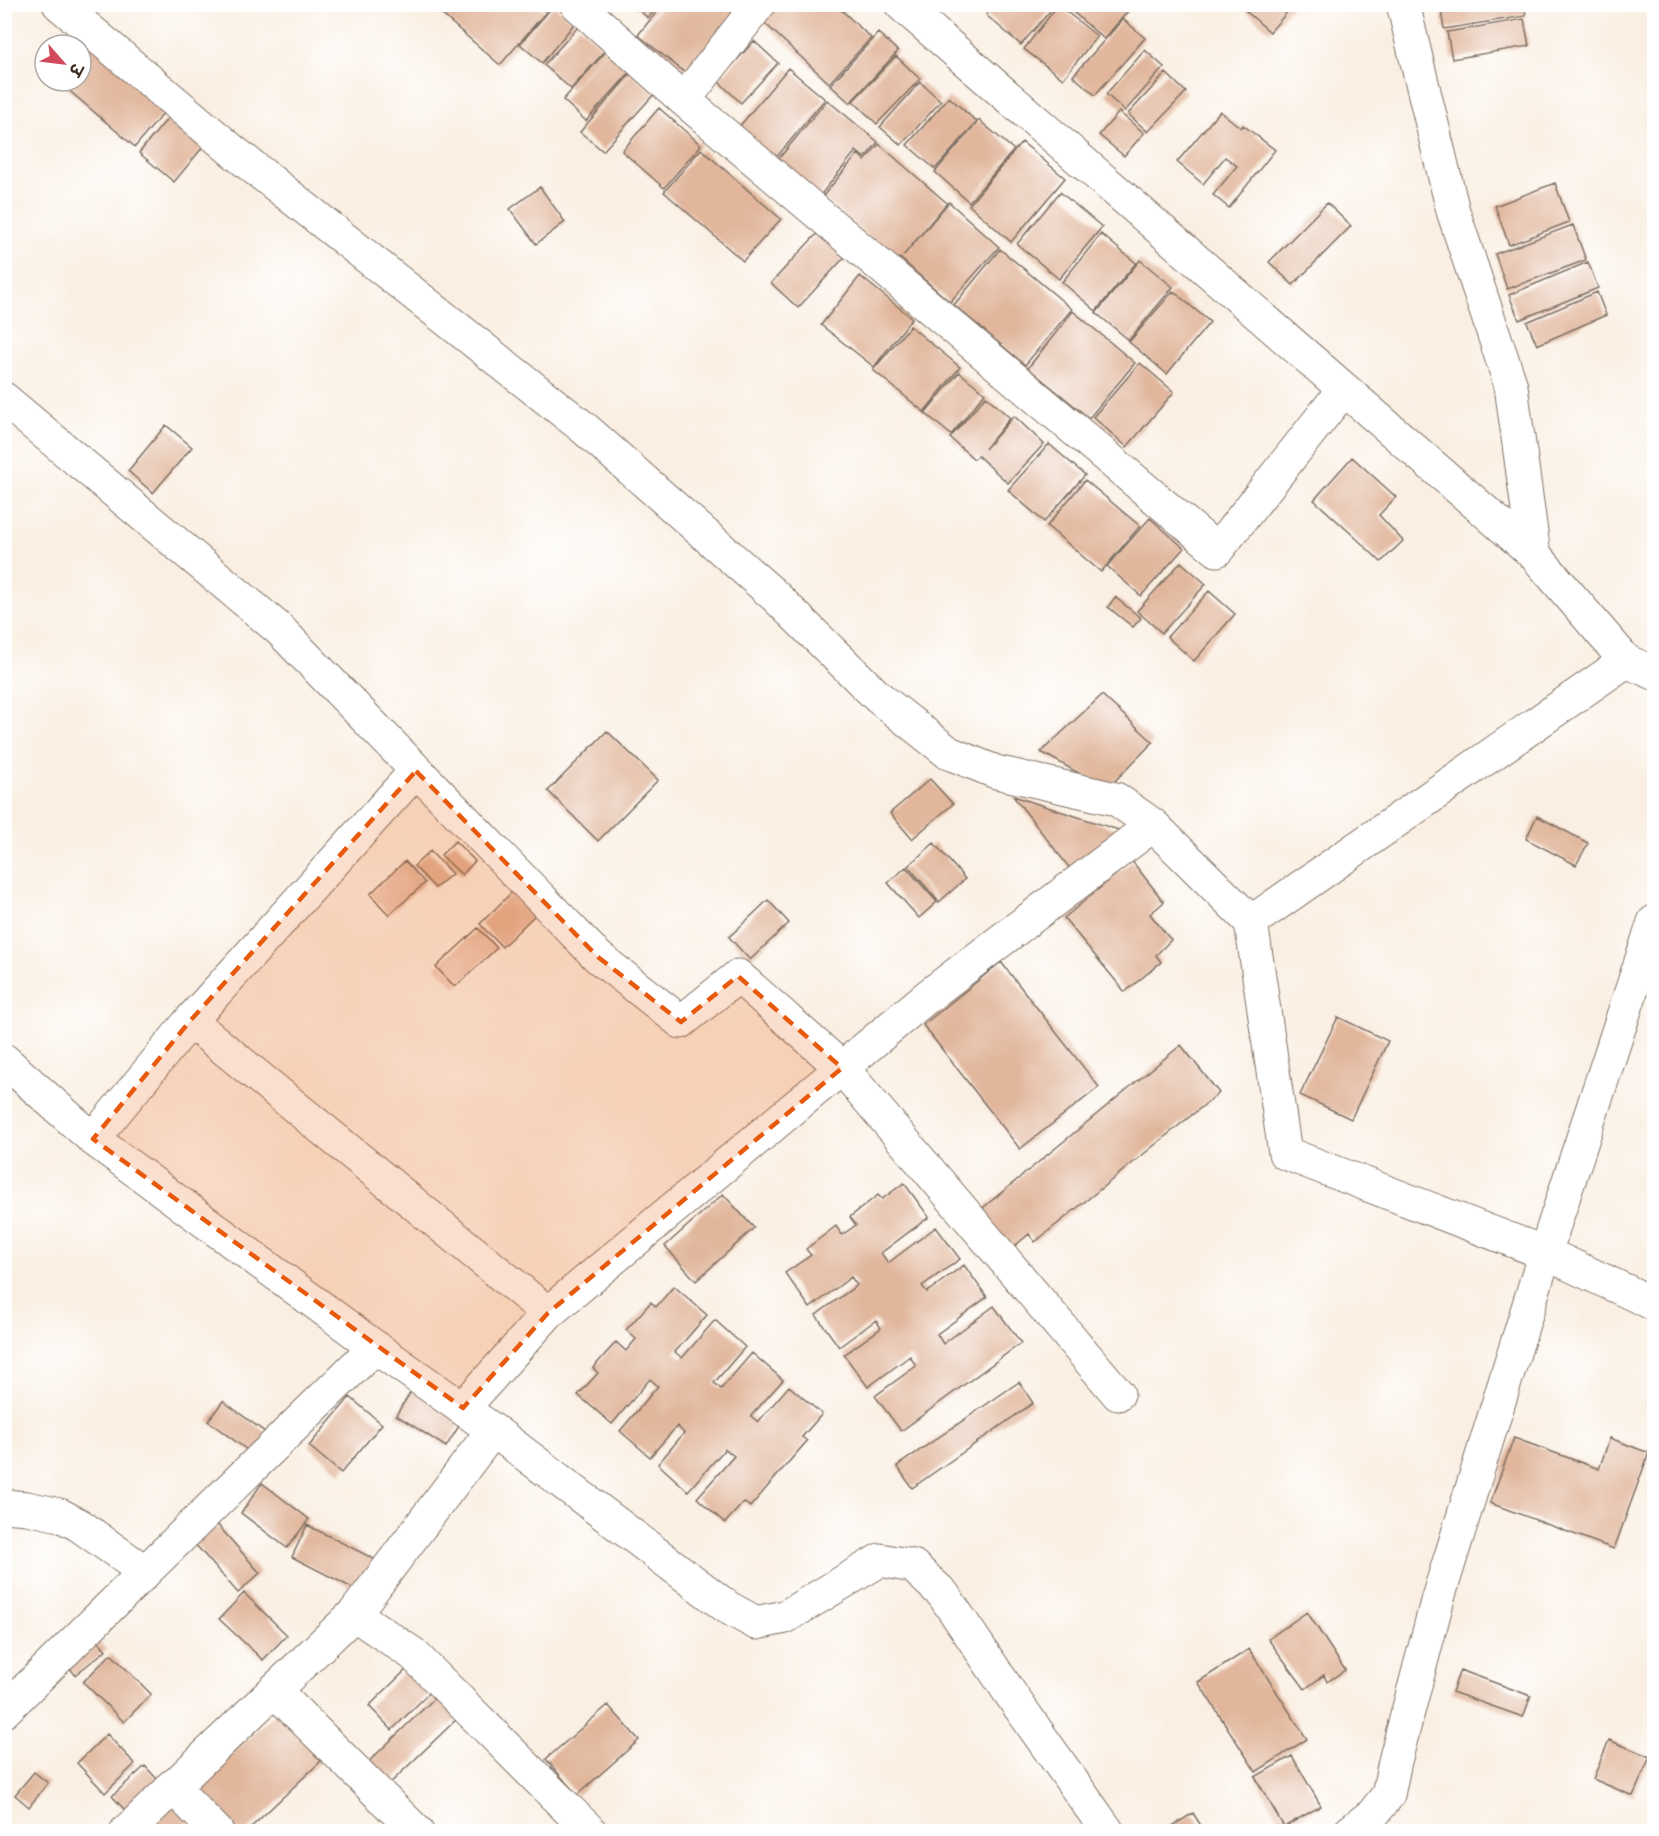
<svg xmlns="http://www.w3.org/2000/svg" width="1659" height="1836" font-family="Sriracha,'Playpen Sans Deva',sans-serif">
  <rect width="100%" height="100%" fill="#fff"/>
  <filter id="ink" filterUnits="userSpaceOnUse"><feTurbulence type="fractalNoise" baseFrequency=".0167" numOctaves="2"/><feDisplacementMap in="SourceGraphic" scale="12" xChannelSelector="R" yChannelSelector="G"/><feConvolveMatrix kernelMatrix="1 2 1 2 8 2 1 2 1" color-interpolation-filters="sRGB"/></filter>
  <filter id="wash" filterUnits="userSpaceOnUse"><feTurbulence type="fractalNoise" baseFrequency=".008" numOctaves="4" result="noise"/><feDisplacementMap in="SourceGraphic" scale="24" xChannelSelector="R" yChannelSelector="G"/><feGaussianBlur stdDeviation="1.35" result="paint"/><feColorMatrix in="noise" values="0 0 0 0 0 0 0 0 0 0 0 0 0 0 0 0 0 1.4 0 .05"/><feComposite in="paint" operator="in"/></filter>
  <g filter="url(#wash)">
    <rect width="100%" height="100%" fill="#faefe2"/>
    <g id="blocks">
      <path fill="#e1b69b" d="M 430,4 L 536,4 L 546,12 L 500,65 Z
        M 632,4 L 660,4 L 648,18 Z
        M 663,4 L 727,4 L 739,15 L 689,76 L 638,35 Z
        M 767,4 L 835,4 L 871,38 L 829,83 L 757,16 Z
        M 994,4 L 1056,4 L 1021,45 L 986,15 Z
        M 1064,4 L 1134,4 L 1104,39 Z
        M 1242,4 L 1294,4 L 1270,32 L 1240,6 Z
        M 1440,4 L 1524,4 L 1526,16 L 1444,29 Z
        M 554,5 L 575,23 L 542,63 L 520,44 Z
        M 1058,5 L 1097,36 L 1063,79 L 1024,49 Z
        M 1123,19 L 1145,38 L 1095,95 L 1073,76 Z
        M 1524,19 L 1529,46 L 1452,59 L 1447,32 Z
        M 579,26 L 606,50 L 571,89 L 544,65 Z
        M 82,29 L 170,105 L 135,147 L 58,81 L 81,81 L 81,45 L 68,45 Z
        M 878,33 L 898,51 L 850,103 L 830,85 Z
        M 754,41 L 778,63 L 741,103 L 718,81 Z
        M 608,49 L 632,70 L 586,121 L 563,100 Z
        M 1145,50 L 1164,67 L 1125,111 L 1106,94 Z
        M 896,56 L 920,79 L 877,124 L 853,101 Z
        M 788,68 L 825,99 L 770,165 L 733,134 Z
        M 631,73 L 655,93 L 603,151 L 580,132 Z
        M 1166,73 L 1186,92 L 1148,132 L 1128,114 Z
        M 920,82 L 941,101 L 901,145 L 880,127 Z
        M 949,97 L 977,122 L 935,169 L 907,145 Z
        M 827,100 L 878,142 L 865,158 L 856,151 L 814,203 L 771,168 Z
        M 659,108 L 701,145 L 664,188 L 622,151 Z
        M 1220,111 L 1241,128 L 1243,125 L 1275,150 L 1229,208 L 1213,195 L 1237,166 L 1225,157 L 1203,184 L 1177,162 Z
        M 1119,112 L 1144,133 L 1124,156 L 1099,135 Z
        M 172,113 L 207,142 L 174,182 L 139,153 Z
        M 979,120 L 1014,150 L 969,202 L 935,172 Z
        M 1022,142 L 1065,178 L 1011,242 L 969,205 Z
        M 879,144 L 947,203 L 903,256 L 949,202 L 999,247 L 950,302 L 900,258 L 897,262 L 822,197 L 858,154 L 865,161 Z
        M 701,149 L 781,219 L 743,261 L 664,192 Z
        M 1555,183 L 1569,222 L 1509,245 L 1495,206 Z
        M 540,187 L 565,222 L 536,244 L 510,209 Z
        M 1060,192 L 1102,227 L 1059,279 L 1017,244 Z
        M 1327,203 L 1351,226 L 1293,285 L 1269,262 Z
        M 826,224 L 852,249 L 798,308 L 771,283 Z
        M 1573,225 L 1586,260 L 1507,289 L 1495,254 Z
        M 1101,234 L 1136,263 L 1096,311 L 1062,282 Z
        M 1000,249 L 1072,309 L 1025,365 L 954,305 Z
        M 1140,260 L 1173,287 L 1129,340 L 1096,313 Z
        M 1588,262 L 1598,288 L 1519,320 L 1509,295 Z
        M 860,276 L 912,318 L 874,367 L 821,325 Z
        M 1173,291 L 1210,322 L 1167,374 L 1129,342 Z
        M 1597,292 L 1606,315 L 1537,345 L 1527,322 Z
        M 1073,311 L 1135,363 L 1089,418 L 1028,368 Z
        M 910,326 L 960,367 L 924,412 L 873,370 Z
        M 1140,363 L 1174,392 L 1127,447 L 1093,417 Z
        M 959,372 L 985,393 L 951,435 L 925,413 Z
        M 986,396 L 1010,418 L 985,449 L 1014,416 L 1044,444 L 1008,483 L 978,456 L 974,459 L 950,438 Z
        M 166,425 L 192,447 L 153,493 L 128,471 Z
        M 1049,444 L 1085,475 L 1044,522 L 1008,490 Z
        M 1352,457 L 1396,497 L 1379,515 L 1403,541 L 1381,562 L 1357,539 L 1314,500 Z
        M 1085,480 L 1140,526 L 1101,572 L 1047,526 Z
        M 1150,518 L 1184,548 L 1141,596 L 1107,566 Z
        M 1181,562 L 1206,584 L 1162,633 L 1137,611 Z
        M 1209,591 L 1235,614 L 1194,661 L 1167,637 Z
        M 1115,597 L 1141,618 L 1133,627 L 1108,607 Z
        M 1102,695 L 1153,742 L 1107,789 L 1041,752 Z
        M 607,731 L 658,780 L 598,841 L 548,791 Z
        M 930,779 L 953,804 L 912,839 L 890,813 Z
        M 1013,796 L 1125,832 L 1075,875 Z
        M 1537,816 L 1588,843 L 1576,865 L 1526,839 Z
        M 455,841 L 475,861 L 462,875 L 441,855 Z
        M 934,843 L 965,879 L 939,902 L 908,866 Z
        M 430,851 L 452,874 L 435,888 L 414,866 Z
        M 405,861 L 425,883 L 389,915 L 370,894 Z
        M 1132,861 L 1164,902 L 1150,914 L 1171,940 L 1156,955 L 1161,962 L 1125,992 L 1064,918 Z
        M 906,867 L 937,902 L 919,918 L 888,883 Z
        M 513,891 L 536,914 L 502,947 L 480,924 Z
        M 768,900 L 789,923 L 750,960 L 729,937 Z
        M 478,928 L 497,948 L 455,987 L 436,967 Z
        M 1001,962 L 1099,1087 L 1020,1149 L 923,1025 Z
        M 1654,975 L 1654,989 L 1650,987 Z
        M 1338,1017 L 1388,1041 L 1351,1119 L 1300,1095 Z
        M 1181,1045 L 1219,1093 L 1035,1242 L 1029,1234 L 1011,1249 L 979,1211 Z
        M 904,1183 L 929,1217 L 881,1253 L 888,1263 L 936,1227 L 960,1259 L 922,1286 L 927,1292 L 964,1265 L 987,1297 L 937,1334 L 943,1344 L 994,1306 L 1021,1343 L 901,1431 L 875,1396 L 916,1366 L 910,1356 L 868,1387 L 844,1355 L 881,1328 L 876,1320 L 839,1347 L 816,1315 L 857,1285 L 851,1277 L 810,1308 L 785,1273 L 811,1255 L 806,1249 L 836,1226 L 842,1235 L 856,1225 L 850,1217 L 878,1195 L 882,1199 Z
        M 723,1194 L 754,1228 L 696,1281 L 665,1246 Z
        M 674,1286 L 707,1315 L 675,1352 L 682,1358 L 715,1320 L 745,1347 L 714,1383 L 721,1389 L 752,1353 L 783,1380 L 751,1416 L 758,1422 L 789,1386 L 822,1414 L 802,1437 L 807,1441 L 750,1507 L 744,1502 L 725,1523 L 697,1498 L 734,1456 L 725,1449 L 688,1491 L 658,1464 L 684,1433 L 677,1426 L 650,1457 L 620,1431 L 658,1386 L 650,1379 L 612,1424 L 578,1395 L 598,1373 L 593,1368 L 616,1342 L 626,1351 L 636,1339 L 626,1330 L 651,1302 L 656,1307 Z
        M 1019,1382 L 1033,1403 L 912,1488 L 897,1466 Z
        M 412,1390 L 462,1421 L 446,1447 L 396,1415 Z
        M 350,1397 L 382,1424 L 341,1473 L 309,1446 Z
        M 223,1401 L 269,1435 L 254,1455 L 208,1421 Z
        M 1514,1438 L 1599,1469 L 1610,1438 L 1649,1453 L 1614,1549 L 1490,1503 Z
        M 262,1483 L 309,1519 L 287,1548 L 241,1513 Z
        M 217,1524 L 260,1573 L 238,1593 L 195,1544 Z
        M 307,1525 L 378,1561 L 362,1593 L 292,1557 Z
        M 244,1593 L 287,1635 L 263,1660 L 219,1619 Z
        M 1307,1612 L 1345,1670 L 1327,1682 L 1324,1675 L 1305,1689 L 1268,1639 Z
        M 96,1638 L 106,1650 L 75,1675 L 66,1662 Z
        M 1249,1649 L 1307,1739 L 1256,1772 L 1198,1682 Z
        M 111,1654 L 151,1694 L 124,1722 L 83,1682 Z
        M 411,1665 L 434,1688 L 392,1730 L 369,1706 Z
        M 1460,1670 L 1531,1696 L 1523,1717 L 1452,1692 Z
        M 441,1692 L 462,1714 L 382,1791 L 361,1769 Z
        M 608,1705 L 639,1740 L 577,1795 L 546,1759 Z
        M 276,1712 L 321,1761 L 246,1832 L 230,1832 L 192,1791 Z
        M 107,1734 L 135,1764 L 105,1793 L 77,1763 Z
        M 1609,1740 L 1650,1757 L 1633,1796 L 1593,1779 Z
        M 1292,1756 L 1321,1806 L 1284,1827 L 1255,1777 Z
        M 145,1766 L 166,1789 L 133,1819 L 112,1796 Z
        M 34,1772 L 48,1783 L 29,1807 L 15,1795 Z
        M 172,1806 L 198,1832 L 148,1832 Z
        M 1193,1813 L 1205,1832 L 1163,1832 Z"/>
    </g>
  </g>
  <g filter="url(#ink)">
    <use href="#blocks" fill-opacity="0" stroke="#7e6f63" stroke-width="1.5"/>
    <g fill="none" stroke-linecap="round" stroke-linejoin="round">
      <g stroke="#7e6f63" stroke-width="35">
        <path id="minor" d="M 59,4 L 234,152 L 584,428 L 775,596 L 878,697 L 949,753 L 996,772 L 1116,799 L 1153,825 L 1251,922 L 1285,1153 L 1545,1253 L 1654,1304
          M 577,4 L 684,100 L 1217,550 L 1344,389
          M 901,4 L 1534,554 L 1626,661 L 1654,673
          M 1403,4 L 1453,211 L 1511,386 L 1534,554
          M 684,100 L 759,4
          M 4,399 L 279,629 L 598,957 L 681,1022 L 738,976 L 842,1068 L 1118,1394
          M 1251,922 L 1626,661
          M 190,1021 L 548,1313
          M 4,1060 L 93,1139 L 375,1347 L 493,1430 L 727,1607 L 756,1623 L 785,1617 L 880,1560 L 913,1566 L 943,1594 L 1016,1702 L 1108,1832
          M 93,1139 L 190,1021 L 416,771
          M 463,1408 L 548,1313 L 928,996 L 1153,825
          M 4,1506 L 27,1508 L 60,1515 L 79,1525 L 145,1572
          M 354,1614 L 493,1430
          M 274,1690 L 417,1832
          M 4,1711 L 145,1572 L 375,1347
          M 172,1786 L 217,1832
          M 126,1832 L 354,1614 L 413,1654 L 591,1832
          M 1350,1832 L 1373,1814 L 1388,1795 L 1395,1761 L 1438,1598 L 1545,1253 L 1654,922"/>
      </g>
      <use href="#minor" stroke="#fff" stroke-width="33"/>
    </g>
  </g>
  <path fill="#e8590c" fill-opacity="0.2" stroke="#e8590c" stroke-width="4.5" stroke-dasharray="12 8" stroke-linejoin="round" d="M 416,771 L 598,957 L 681,1022 L 738,976 L 842,1068 L 548,1313 L 463,1408 L 93,1139 L 190,1021 Z"/>
  <rect width="1659" height="1836" fill="none" stroke="#fff" stroke-width="24"/>
  <g transform="translate(63 63) rotate(118)"><circle r="28" fill="#ffffff" stroke="#b1aaa5" stroke-width="1.5"/>
  <path d="M0-4.5L10 22L0 15L-10 22Z" fill="#d1495b"/>
  <text y="-9" font-size="16" font-weight="bold" text-anchor="middle" fill="#3b2a1e">उ</text>
  </g>
</svg>
